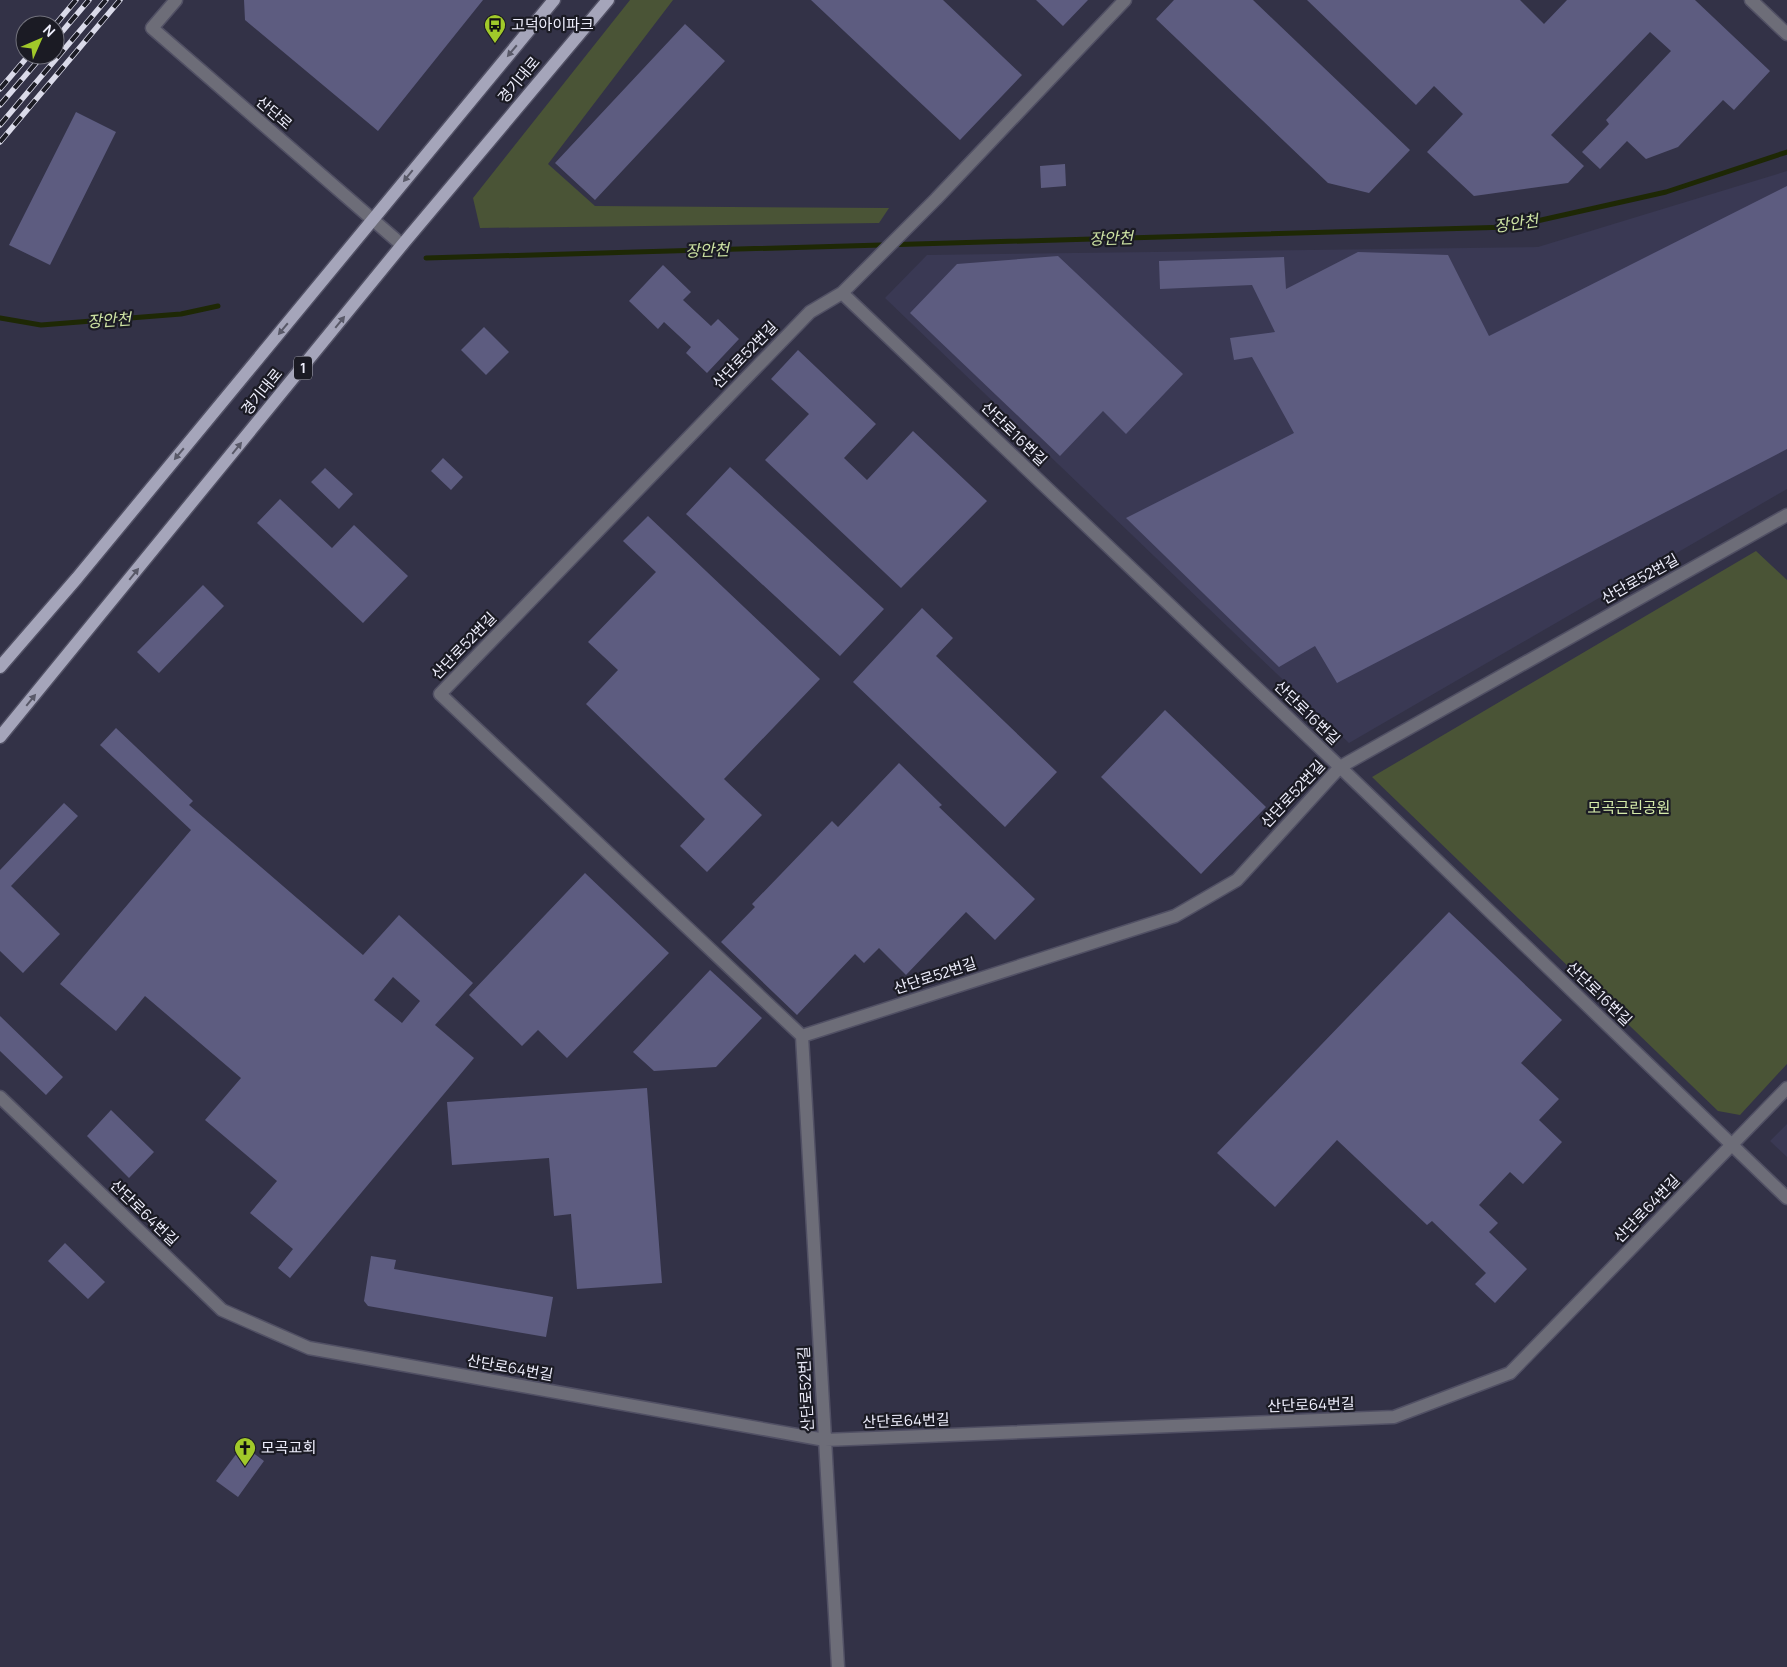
<svg xmlns="http://www.w3.org/2000/svg" width="1787" height="1667" font-family="Manrope,'Noto Sans KR',sans-serif">
  <rect width="100%" height="100%" fill="#333247"/>
  <path fill="#3a3954" d="M 1787,171 L 1787,489 L 1349,743 L 885,298 L 927,255 L 1538,247 Z
    M 1787,1124 L 1787,1157 L 1770,1141 Z"/>
  <path fill="#4a5436" d="M 630,0 L 673,0 L 548,164 L 595,206 L 889,208 L 879,223 L 480,228 L 473,198 Z
    M 1756,551 L 1787,580 L 1787,1064 L 1740,1115 L 1718,1111 L 1372,777 Z"/>
  <g fill="none" stroke-linecap="round" stroke-linejoin="round">
    <path stroke="#1e2805" stroke-width="5" d="M 426,258 L 1510,227 L 1666,192 L 1787,152
      M 0,318 L 41,325 L 181,314 L 218,306"/>
  </g>
  <path fill="#5d5c80" fill-rule="evenodd" d="M 244,0 L 483,0 L 378,131 L 245,20 Z
    M 811,0 L 943,0 L 1022,75 L 960,140 Z
    M 1036,0 L 1088,0 L 1063,26 Z
    M 1174,0 L 1253,0 L 1410,150 L 1369,193 L 1328,183 L 1156,19 Z
    M 1307,0 L 1520,0 L 1544,24 L 1567,0 L 1695,0 L 1770,71 L 1734,110 L 1723,100 L 1678,147 L 1646,159 L 1627,141 L 1600,169 L 1582,152 L 1609,124 L 1606,120 L 1671,51 L 1650,32 L 1551,135 L 1584,166 L 1568,183 L 1474,196 L 1427,152 L 1463,114 L 1434,86 L 1416,105 Z
    M 685,24 L 725,61 L 595,200 L 555,163 Z
    M 76,112 L 116,132 L 50,265 L 9,245 Z
    M 1065,164 L 1066,186 L 1041,188 L 1040,166 Z
    M 1787,186 L 1787,449 L 1337,683 L 1315,646 L 1279,667 L 1126,518 L 1294,433 L 1252,357 L 1234,360 L 1230,338 L 1275,332 L 1252,285 L 1160,289 L 1159,261 L 1284,257 L 1286,289 L 1358,252 L 1448,255 L 1489,336 Z
    M 1058,256 L 1183,374 L 1126,434 L 1103,411 L 1060,456 L 910,313 L 957,264 Z
    M 663,265 L 691,292 L 683,300 L 711,326 L 718,319 L 739,339 L 707,373 L 686,353 L 691,347 L 664,322 L 658,329 L 629,301 Z
    M 484,327 L 509,352 L 486,375 L 461,350 Z
    M 798,350 L 876,424 L 844,458 L 867,480 L 913,431 L 987,501 L 901,588 L 765,460 L 809,414 L 771,379 Z
    M 443,458 L 463,477 L 451,490 L 431,471 Z
    M 730,467 L 884,609 L 840,656 L 686,514 Z
    M 325,468 L 353,494 L 339,509 L 311,482 Z
    M 280,499 L 332,548 L 354,525 L 408,576 L 363,623 L 257,523 Z
    M 648,516 L 820,679 L 724,779 L 762,815 L 707,872 L 680,846 L 705,819 L 586,704 L 618,670 L 588,642 L 656,572 L 623,541 Z
    M 203,585 L 224,606 L 159,673 L 137,652 Z
    M 922,608 L 953,638 L 936,656 L 1057,772 L 1005,827 L 853,682 Z
    M 1165,710 L 1266,807 L 1201,874 L 1101,777 Z
    M 116,728 L 193,801 L 189,805 L 363,955 L 399,915 L 473,983 L 435,1025 L 474,1058 L 290,1278 L 278,1268 L 293,1249 L 250,1213 L 277,1181 L 205,1120 L 241,1078 L 145,996 L 116,1031 L 60,984 L 191,830 L 100,745 ZM 393,977 L 420,1001 L 402,1023 L 374,1000 Z
    M 899,763 L 942,805 L 939,807 L 1035,899 L 995,940 L 966,912 L 906,975 L 879,948 L 864,963 L 855,954 L 797,1015 L 721,942 L 755,907 L 752,904 L 832,821 L 838,827 Z
    M 64,803 L 78,816 L 11,886 L 60,934 L 23,973 L 0,951 L 0,870 Z
    M 585,873 L 669,953 L 567,1058 L 538,1030 L 522,1046 L 469,995 Z
    M 1449,912 L 1562,1020 L 1521,1063 L 1559,1099 L 1539,1120 L 1562,1142 L 1523,1184 L 1510,1172 L 1479,1205 L 1498,1223 L 1489,1232 L 1527,1269 L 1495,1303 L 1475,1284 L 1486,1273 L 1432,1221 L 1427,1225 L 1337,1140 L 1275,1207 L 1217,1153 Z
    M 710,970 L 762,1018 L 716,1067 L 654,1071 L 633,1052 Z
    M 0,1016 L 63,1077 L 46,1095 L 0,1051 Z
    M 647,1088 L 662,1283 L 577,1289 L 571,1214 L 554,1216 L 549,1158 L 452,1165 L 447,1102 Z
    M 111,1110 L 154,1152 L 129,1178 L 87,1136 Z
    M 65,1243 L 105,1282 L 88,1299 L 48,1261 Z
    M 371,1256 L 396,1260 L 394,1269 L 553,1297 L 546,1337 L 368,1306 L 364,1301 Z
    M 243,1445 L 264,1461 L 238,1497 L 216,1481 Z"/>
  <g fill="none" stroke-linecap="round" stroke-linejoin="round">
    <g stroke="#515064" stroke-width="15">
      <path id="minor" d="M 176,0 L 152,28 L 402,245
        M 1125,0 L 936,199 L 842,293 L 1340,767 L 1787,1198
        M 1751,0 L 1787,34
        M 842,293 L 810,312 L 440,694 L 802,1036 L 1175,916 L 1237,880 L 1340,767 L 1787,515
        M 802,1036 L 838,1667
        M 0,1097 L 222,1310 L 309,1348 L 825,1440 L 1394,1417 L 1510,1373 L 1787,1088"/>
    </g>
    <g stroke="#515064" stroke-width="15">
      <path id="major" d="M 0,667 L 77,578 L 554,0
        M 0,737 L 402,245 L 608,0"/>
    </g>
    <use href="#minor" stroke="#6d6d78" stroke-width="12"/>
    <use href="#major" stroke="#a5a5ba" stroke-width="12"/>
    <g stroke="#dadae9" stroke-width="5.5">
      <path id="rail" d="M 55,25 L 76,0
        M 55,40 L 89,0
        M 0,89 L 29,55
        M 0,105 L 43,55
        M 0,125 L 106,0
        M 0,142 L 120,0"/>
    </g>
    <use href="#rail" stroke="#1b1b24" stroke-width="4" stroke-dasharray="11" stroke-linecap="butt"/>
  </g>
  <defs><path id="oneway-solid" d="M-6-.8H1V-3.2L6.5 0L1 3.2V.8H-6Z" transform="scale(1.25)"/></defs>
  <g fill="#595968">
    <use href="#oneway-solid" transform="translate(512 51) rotate(130)"/>
    <use href="#oneway-solid" transform="translate(408 176) rotate(129)"/>
    <use href="#oneway-solid" transform="translate(340 322) rotate(-51)"/>
    <use href="#oneway-solid" transform="translate(283 329) rotate(130)"/>
    <use href="#oneway-solid" transform="translate(237 448) rotate(-51)"/>
    <use href="#oneway-solid" transform="translate(179 454) rotate(130)"/>
    <use href="#oneway-solid" transform="translate(134 574) rotate(-51)"/>
    <use href="#oneway-solid" transform="translate(31 700) rotate(-51)"/>
  </g>
  <defs>
    <g id="bus-pin" transform="scale(1.125)"><path d="M0 17L-7.5 6A9.5 9.5 0 1 1 7.5 6Z" fill="#a1c92a" stroke="#1b1b24"/><path d="M-5-6H5V4H4V6H2V4H-2V6H-4V4H-5ZM-3.5-4V0h7V-4ZM-3.5 1.2v1.5H-2V1.2ZM2 1.2v1.5H3.5V1.2Z" fill="#111"/></g>
    <g id="church-pin" transform="scale(1.125)"><path d="M0 17L-7.5 6A9.5 9.5 0 1 1 7.5 6Z" fill="#a1c92a" stroke="#1b1b24"/><path d="M-1.2-6h2.4v3.5h3.3v2.4h-3.3V6h-2.4V-.1h-3.3v-2.4h3.3Z" fill="#111"/></g>
  </defs>
  <g fill-rule="evenodd">
    <use href="#bus-pin" x="495" y="25"/>
    <use href="#church-pin" x="245" y="1448"/>
  </g>
  <g text-anchor="middle" stroke-width="4.5" stroke-linejoin="round" paint-order="stroke">
    <rect fill="#1b1b24" stroke="#afafbc" stroke-width="1" x="294" y="356.5" width="18" height="23" rx="4"/>
    <g font-size="14" font-weight="bold" fill="#efeffd">
      <text x="303" y="373">1</text>
    </g>
    <g font-size="15" fill="#efeffd" stroke="#1b1b24" text-anchor="start">
      <text x="511" y="30">고덕아이파크</text>
      <text x="261" y="1453">모곡교회</text>
    </g>
    <g font-size="15" fill="#efeffd" stroke="#1b1b24">
      <text transform="translate(519 80) rotate(-50)" y="5">경기대로</text>
      <text transform="translate(274 113) rotate(41)" y="5">산단로</text>
      <text transform="translate(745 355) rotate(-46)" y="5">산단로52번길</text>
      <text transform="translate(262 392) rotate(-51)" y="5">경기대로</text>
      <text transform="translate(1014 434) rotate(44)" y="5">산단로16번길</text>
      <text transform="translate(1640 579) rotate(-29)" y="5">산단로52번길</text>
      <text transform="translate(464 646) rotate(-46)" y="5">산단로52번길</text>
      <text transform="translate(1307 713) rotate(44)" y="5">산단로16번길</text>
      <text transform="translate(1293 794) rotate(-47)" y="5">산단로52번길</text>
      <text transform="translate(935 976) rotate(-18)" y="5">산단로52번길</text>
      <text transform="translate(1599 994) rotate(44)" y="5">산단로16번길</text>
      <text transform="translate(1647 1209) rotate(-46)" y="5">산단로64번길</text>
      <text transform="translate(144 1213) rotate(44)" y="5">산단로64번길</text>
      <text transform="translate(510 1368) rotate(10)" y="5">산단로64번길</text>
      <text transform="translate(806 1389) rotate(-93)" y="5">산단로52번길</text>
      <text transform="translate(1311 1405) rotate(-2)" y="5">산단로64번길</text>
      <text transform="translate(906 1421) rotate(-2)" y="5">산단로64번길</text>
    </g>
    <g font-size="15" fill="#d5ebaa" stroke="#1b1b24">
      <text x="1629" y="813">모곡근린공원</text>
    </g>
    <g font-size="16" font-style="italic" fill="#cde3a3" stroke="#1b1b24">
      <text transform="translate(1516 223) rotate(-8)" y="6">장안천</text>
      <text transform="translate(1111 238) rotate(-2)" y="6">장안천</text>
      <text transform="translate(707 250) rotate(-2)" y="6">장안천</text>
      <text transform="translate(109 320) rotate(-4)" y="6">장안천</text>
    </g>
  </g>
  <g transform="translate(40 40) rotate(45)"><circle r="24" fill="#1b1b24" stroke="#70707b"/>
  <path d="M0-4L9 19L0 12L-9 19Z" fill="#a1c92a"/>
  <text y="-8" font-size="14" font-weight="bold" text-anchor="middle" fill="#efeffd">N</text>
  </g>
</svg>
